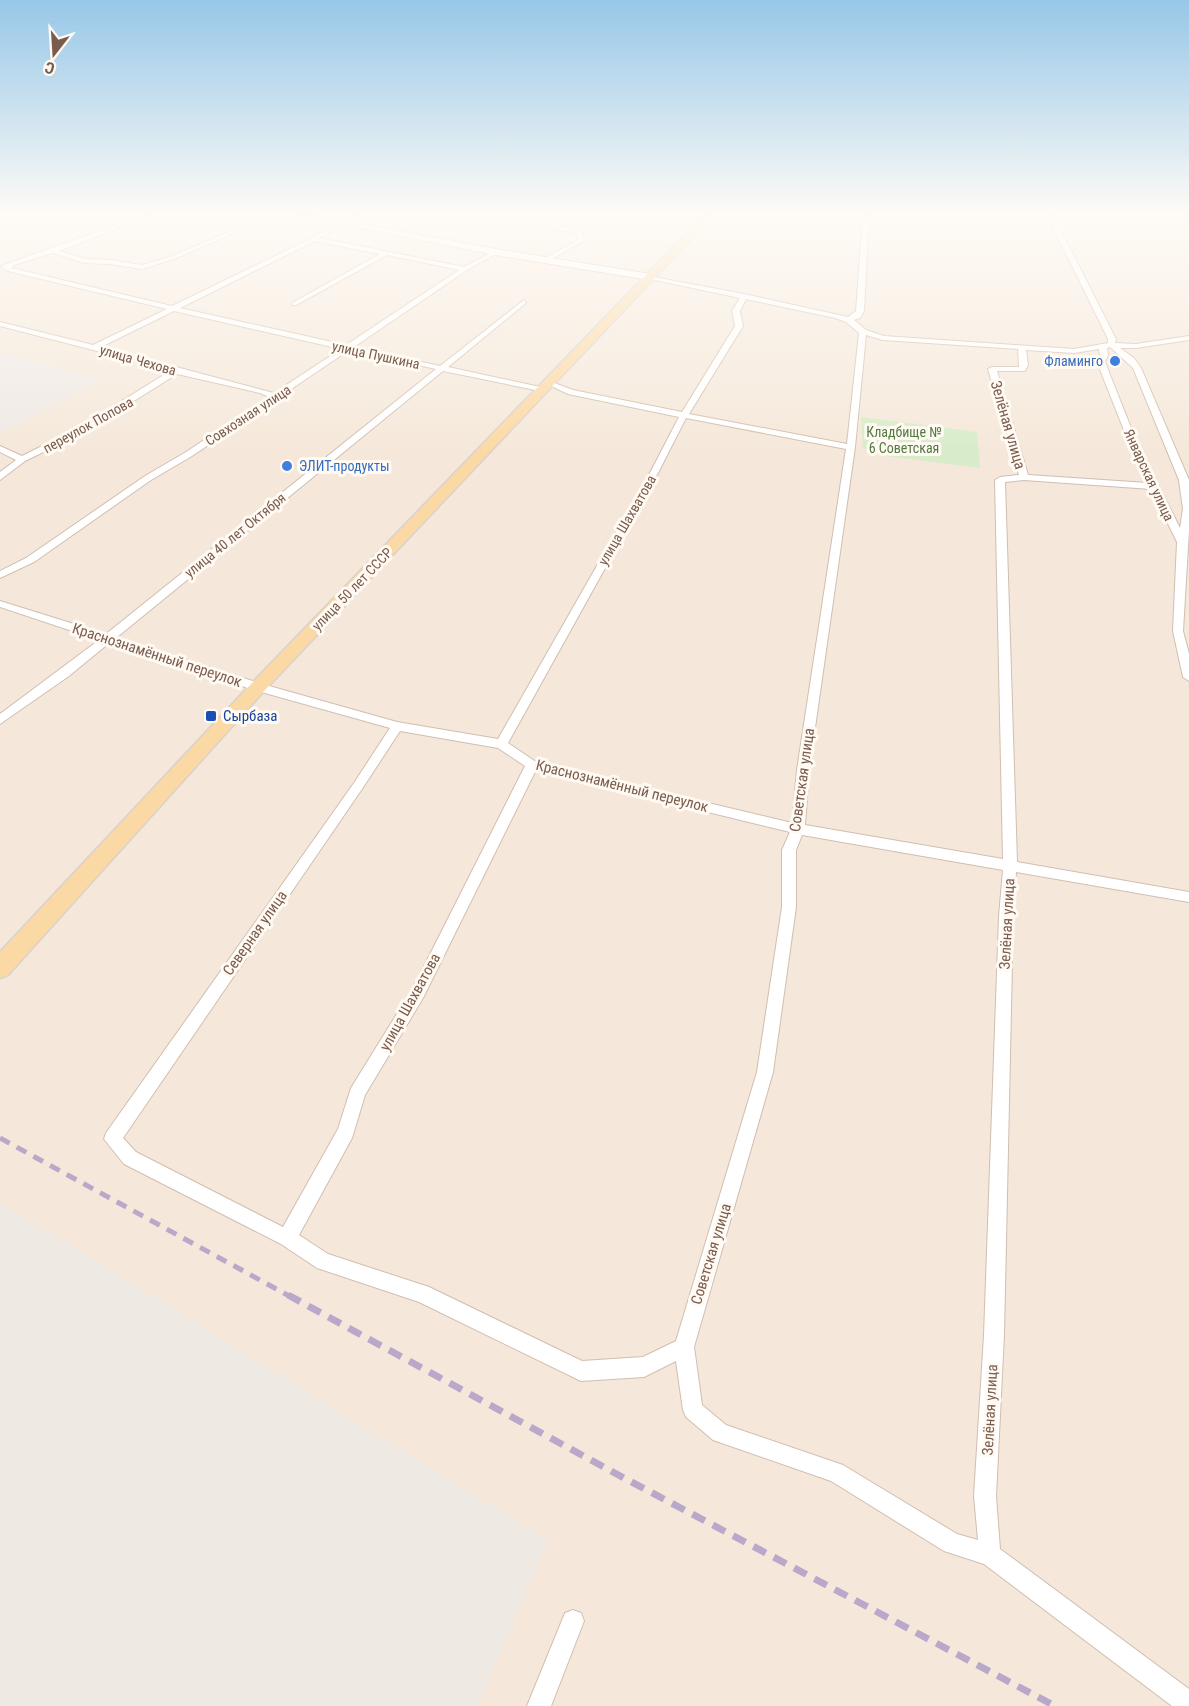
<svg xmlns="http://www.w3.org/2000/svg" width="1189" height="1706" font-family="'Roboto Condensed',sans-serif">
  <rect width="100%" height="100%" fill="#fdf6ec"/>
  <path fill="#f5e8da" d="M 0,215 L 1189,215 L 1189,1706 L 0,1706 Z"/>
  <path fill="#efe9e4" d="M 0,353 L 102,380 L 0,433 Z
    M 0,1202 L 548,1541 L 477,1706 L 0,1706 Z"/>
  <path fill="#d8ecc9" d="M 861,417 L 977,432 L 980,468 L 886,456 L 863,448 Z"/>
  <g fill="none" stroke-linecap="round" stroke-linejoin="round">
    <g stroke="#d1beb0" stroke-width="2">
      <path id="street" d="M 144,215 L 152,215 L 59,251 L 86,259 L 111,260 L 142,265 L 170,257 L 238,228 L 243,229 L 174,259 L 142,269 L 111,264 L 85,263 L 53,253 L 14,265 L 11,268 L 172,306 L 312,238 L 353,215 L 360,215 L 320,238 L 464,267 L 494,251 L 499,252 L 467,270 L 354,347 L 440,366 L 524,300 L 526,303 L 448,367 L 545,388 L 545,392 L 443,371 L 116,638 L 262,684 L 397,722 L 498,739 L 651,471 L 679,417 L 568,394 L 545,383 L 549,381 L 573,390 L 682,412 L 735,326 L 732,311 L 740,298 L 650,279 L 648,276 L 744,294 L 848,317 L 856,311 L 863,215 L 869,215 L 864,311 L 860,318 L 854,320 L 866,330 L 884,336 L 1074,349 L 1108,343 L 1108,339 L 1047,215 L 1053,215 L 1116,339 L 1115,343 L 1136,344 L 1189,336 L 1189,340 L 1136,348 L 1120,348 L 1134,358 L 1141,368 L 1189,480 L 1189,530 L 1183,631 L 1189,654 L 1189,681 L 1183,677 L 1173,631 L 1177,542 L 1151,489 L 1024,480 L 1005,482 L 1017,862 L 1189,892 L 1189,902 L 1016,872 L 1013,916 L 1004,1335 L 996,1496 L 1000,1549 L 1189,1689 L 1189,1706 L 1172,1706 L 984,1564 L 944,1551 L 831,1481 L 713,1440 L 686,1417 L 683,1410 L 676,1361 L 644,1377 L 581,1381 L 419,1302 L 317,1268 L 281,1244 L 124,1164 L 104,1139 L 106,1133 L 354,783 L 390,728 L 254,690 L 109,643 L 69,676 L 0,724 L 0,714 L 99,640 L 0,607 L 0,601 L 106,634 L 436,369 L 349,350 L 192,456 L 151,480 L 34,562 L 0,578 L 0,571 L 26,558 L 145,476 L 186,452 L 269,397 L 260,393 L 177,374 L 86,431 L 25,461 L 0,480 L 0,472 L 16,460 L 0,452 L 0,446 L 22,456 L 80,427 L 170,371 L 159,367 L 0,326 L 0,322 L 93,345 L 167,309 L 16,273 L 5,270 L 1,266 ZM 315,241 L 380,254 L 292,303 L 292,305 L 296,305 L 387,255 L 459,270 L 346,345 L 180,308 ZM 746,299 L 835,318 L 846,322 L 859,333 L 847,444 L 689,414 L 743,326 L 740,311 ZM 174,311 L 341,349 L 274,393 L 101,347 ZM 866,335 L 883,340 L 1018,349 L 1019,367 L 992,367 L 988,369 L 1019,475 L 1000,477 L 995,480 L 1003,859 L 805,825 L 809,770 L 855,447 ZM 1110,347 L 1133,368 L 1179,480 L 1183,509 L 1180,528 L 1137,443 L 1105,362 L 1108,355 L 1107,348 ZM 1099,349 L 1100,355 L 1097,362 L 1129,443 L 1148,483 L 1028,475 L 997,371 L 1025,371 L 1028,365 L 1026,350 L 1074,353 ZM 686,418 L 846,449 L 797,770 L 792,823 L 536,762 L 508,743 L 659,471 ZM 400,731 L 498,748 L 525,766 L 413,988 L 351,1088 L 338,1129 L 283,1227 L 136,1152 L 123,1138 L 362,789 ZM 536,770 L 790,832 L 782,850 L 782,907 L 757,1072 L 676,1341 L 643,1357 L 582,1361 L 429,1287 L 328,1254 L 299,1235 L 352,1138 L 365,1095 L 423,998 ZM 802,835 L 1003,870 L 999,916 L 984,1335 L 974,1496 L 978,1540 L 957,1534 L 843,1465 L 726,1425 L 702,1405 L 694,1347 L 773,1072 L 796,907 L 796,850 Z
        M 548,215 L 555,215 L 562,221 L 559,226 L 581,231 L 584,241 L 546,262 L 544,259 L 578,240 L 576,233 L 552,228 L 556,222 Z
        M 573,1610 L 581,1613 L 584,1621 L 551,1706 L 527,1706 L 565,1613 Z"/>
    </g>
    <g stroke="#d6c0b0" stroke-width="2">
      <path id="secondary" d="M 297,215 L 314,215 L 496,249 L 650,274 L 655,277 L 650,280 L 496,255 Z"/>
    </g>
    <g stroke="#dad1cd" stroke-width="3">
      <path id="primary" d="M 704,215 L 714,215 L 264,691 L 8,975 L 0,978 L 0,952 L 252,683 Z"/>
    </g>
    <use href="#street" fill="#fff" fill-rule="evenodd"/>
    <use href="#secondary" fill="#fff" fill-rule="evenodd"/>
    <use href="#primary" fill="#fbd9a5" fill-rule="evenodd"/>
    <path stroke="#b9a8c9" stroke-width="5" stroke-dasharray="11 8" stroke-linecap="butt" d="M 0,1138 L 291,1297"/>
    <path stroke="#b9a8c9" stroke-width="7" stroke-dasharray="14 9" stroke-linecap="butt" d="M 288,1295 L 624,1478 L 1055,1706"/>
  </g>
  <linearGradient id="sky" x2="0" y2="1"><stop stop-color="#97c7e8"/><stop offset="0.47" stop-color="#fefbf6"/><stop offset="1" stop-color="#fefbf6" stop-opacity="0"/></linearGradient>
  <rect width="1189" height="454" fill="url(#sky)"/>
  <g fill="#3f7fe0" stroke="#fffaf3" stroke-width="2">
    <circle cx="1115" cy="361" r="6"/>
    <circle cx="287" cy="466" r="6"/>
  </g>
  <rect fill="#1a4fb4" stroke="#fffaf3" stroke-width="2" x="205" y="710" width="12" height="12" rx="3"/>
  <g text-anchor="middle" stroke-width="6" stroke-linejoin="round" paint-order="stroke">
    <g font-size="14" fill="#7a5c4d" stroke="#fffaf3">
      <text transform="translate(376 355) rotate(12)" y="5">улица Пушкина</text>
      <text transform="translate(138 360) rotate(16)" y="5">улица Чехова</text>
      <text transform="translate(248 415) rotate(-33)" y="5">Совхозная улица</text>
      <text transform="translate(88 425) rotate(-29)" y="5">переулок Попова</text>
      <text transform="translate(1149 475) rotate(65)" y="5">Январская улица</text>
      <text transform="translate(627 520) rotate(-60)" y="5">улица Шахватова</text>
      <text transform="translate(235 535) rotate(-39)" y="5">улица 40 лет Октября</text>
      <text transform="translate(352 589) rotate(-46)" y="5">улица 50 лет СССР</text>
    </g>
    <g font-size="14" fill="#366cbe" stroke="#fffaf3" text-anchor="end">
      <text x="1103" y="366">Фламинго</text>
      <text x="299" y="471" text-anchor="start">ЭЛИТ-продукты</text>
    </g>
    <g font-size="14" fill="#537a41" stroke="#fffaf3">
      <text x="904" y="437">Кладбище №<tspan x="904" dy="16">6 Советская</tspan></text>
    </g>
    <g font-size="15" fill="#7a5c4d" stroke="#fffaf3">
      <text transform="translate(1008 425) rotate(74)" y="5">Зелёная улица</text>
      <text transform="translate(157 655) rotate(18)" y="5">Краснознамённый переулок</text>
      <text transform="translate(802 780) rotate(-82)" y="5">Советская улица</text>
      <text transform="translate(622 786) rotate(14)" y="5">Краснознамённый переулок</text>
      <text transform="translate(1007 924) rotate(-87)" y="5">Зелёная улица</text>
      <text transform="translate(255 933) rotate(-55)" y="5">Северная улица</text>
      <text transform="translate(410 1002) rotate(-61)" y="5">улица Шахватова</text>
      <text transform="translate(711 1254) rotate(-73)" y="5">Советская улица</text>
      <text transform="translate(990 1410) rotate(-87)" y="5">Зелёная улица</text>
    </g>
    <g font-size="15" fill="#164399" stroke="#fffaf3" text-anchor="start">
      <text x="223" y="721">Сырбаза</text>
    </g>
  </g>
  <g transform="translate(54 54) rotate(197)" stroke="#fffaf3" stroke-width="4.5" paint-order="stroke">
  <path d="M0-4.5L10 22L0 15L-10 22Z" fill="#7a5c4d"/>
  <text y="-9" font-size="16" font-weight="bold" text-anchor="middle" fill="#7a5c4d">С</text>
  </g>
</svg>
